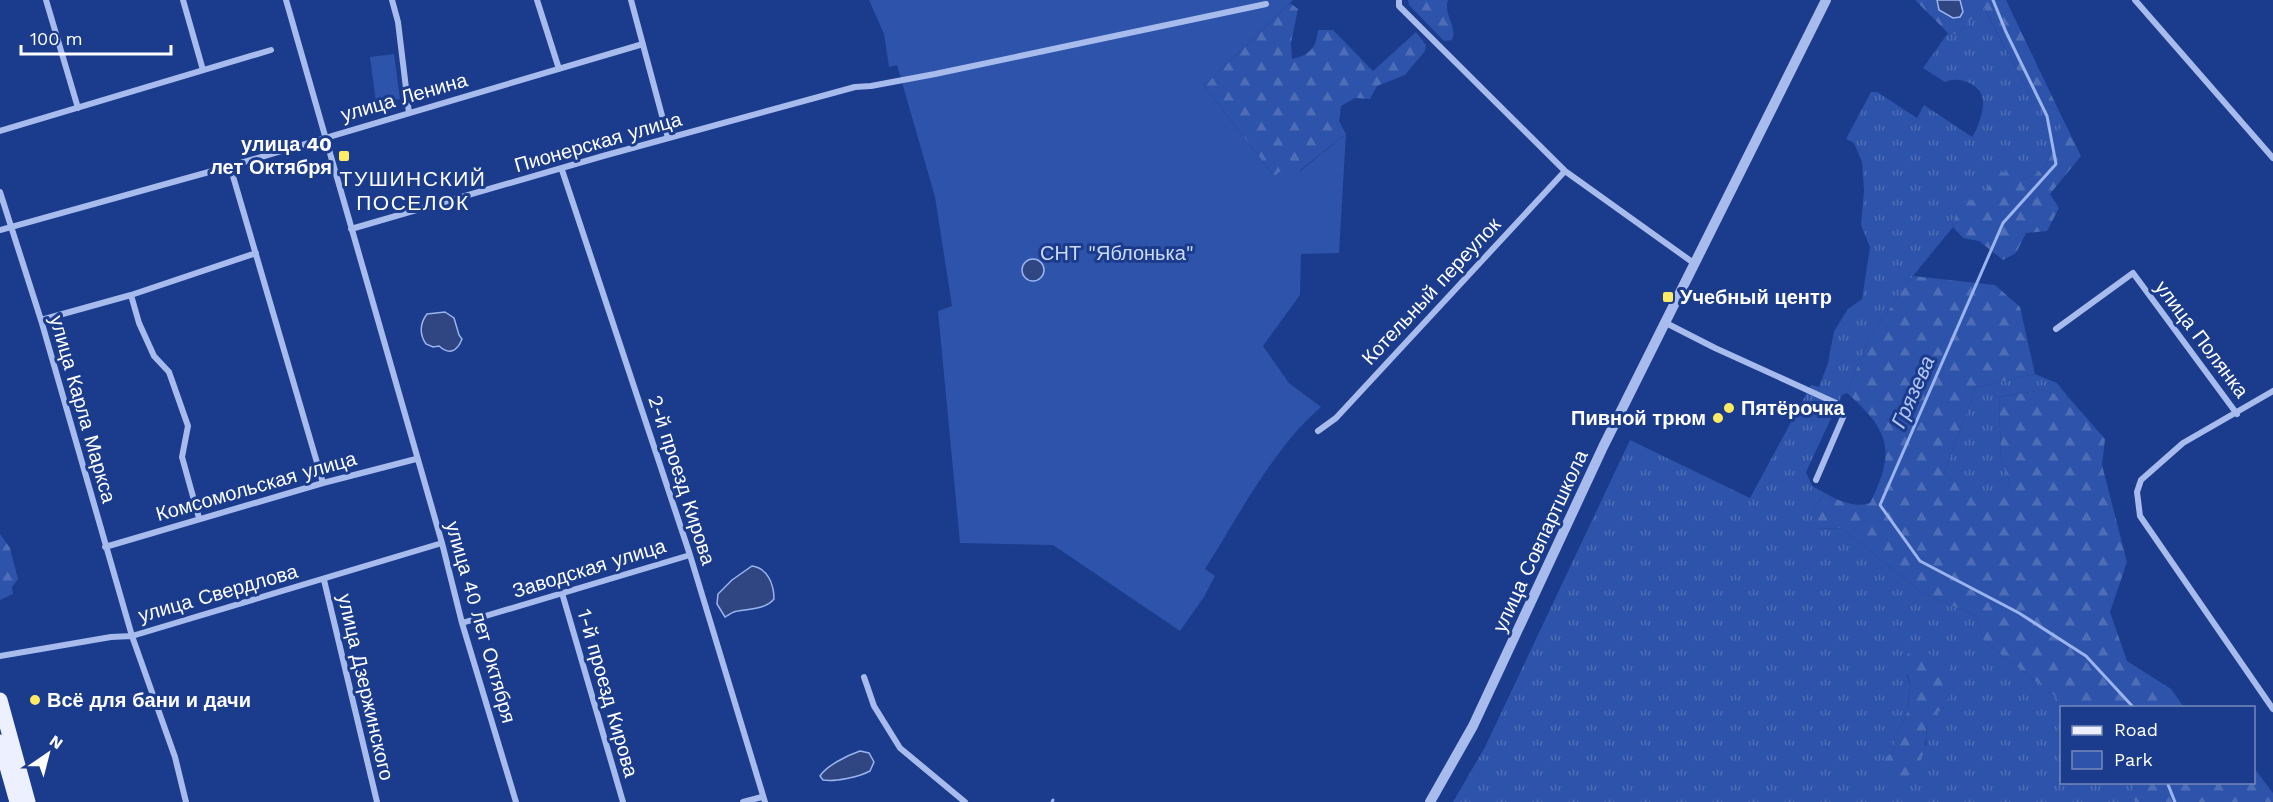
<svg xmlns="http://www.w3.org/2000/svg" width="2273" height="802" font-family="'Work Sans',sans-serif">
  <defs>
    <pattern id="grass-tufts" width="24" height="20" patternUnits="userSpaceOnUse" patternTransform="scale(1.5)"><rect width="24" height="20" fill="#2e53aa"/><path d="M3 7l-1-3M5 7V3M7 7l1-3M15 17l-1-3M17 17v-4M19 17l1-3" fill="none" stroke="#4d6db7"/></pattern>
    <pattern id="forest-firs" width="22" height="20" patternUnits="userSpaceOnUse" patternTransform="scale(1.5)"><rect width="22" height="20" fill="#2e53aa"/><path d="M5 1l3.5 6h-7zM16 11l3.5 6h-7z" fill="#4d6db7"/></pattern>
  </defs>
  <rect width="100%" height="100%" fill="#1b3b8c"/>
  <path fill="url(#grass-tufts)" fill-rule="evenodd" d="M 1982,5 L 2026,87 L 2031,101 L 2059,111 L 2065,123 L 2055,134 L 2047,164 L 2036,174 L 2022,181 L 1998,174 L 1980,199 L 1956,213 L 1953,227 L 1913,276 L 1869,338 L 1847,393 L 1842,395 L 1806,472 L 1812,486 L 1825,493 L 1813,509 L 1813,529 L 1841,528 L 1923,593 L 1974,615 L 1984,641 L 2069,707 L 2062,708 L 2062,782 L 2134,783 L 2135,802 L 1453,802 L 1485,747 L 1630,440 L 1750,498 L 1811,385 L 1819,387 L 1828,363 L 1834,331 L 1848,309 L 1862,299 L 1870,247 L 1861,225 L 1864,190 L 1862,162 L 1854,143 L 1846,139 L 1871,92 L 1877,92 L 1917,118 L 1924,105 L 1972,137 C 1978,128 1982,116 1983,105 C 1985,85 1960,75 1945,82 L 1923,68 L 1948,33 L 1958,35 C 1965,24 1977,16 1982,5 ZM 1906,674 L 1944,707 L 1927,722 L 1926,745 L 1887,756 L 1895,749 C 1891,728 1905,727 1908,709 C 1910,699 1906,697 1911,685 Z
    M 2035,374 L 2057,383 L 2069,398 L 2042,390 L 1999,397 L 2001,460 L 2010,483 L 1991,505 L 1944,473 L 1976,387 Z"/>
  <path fill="url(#forest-firs)" d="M 1408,0 L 1448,0 C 1443,15 1458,26 1452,40 L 1444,41 L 1409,5 Z
    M 1915,0 L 1937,0 L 1937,3 L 1962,4 L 1960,0 L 2006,0 L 2059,111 L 2031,101 L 2026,87 L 1983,6 C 1976,16 1965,24 1958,35 L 1948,33 Z
    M 1290,3 L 1298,9 L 1291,43 L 1292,59 C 1310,55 1316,48 1318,30 L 1333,30 L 1373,71 L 1416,32 L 1426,45 L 1425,51 L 1405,75 L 1377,86 L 1370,99 L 1355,98 L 1341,106 L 1339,121 L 1346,134 L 1299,171 L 1274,176 L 1204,86 Z
    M 2065,123 L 2081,156 L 2050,194 L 2059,208 L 2047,231 L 2026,233 L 2016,253 L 2003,260 L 1979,241 L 1963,238 L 1953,227 L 1956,213 L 1966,201 L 1980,199 L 1997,174 L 2013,170 L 2022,181 L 2036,174 L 2047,164 L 2055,134 Z
    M 1913,276 L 1995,285 L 2020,307 L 2035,374 L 1976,387 L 1944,473 L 1991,504 L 2010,483 L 2001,460 L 1999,397 L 2042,390 L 2069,398 L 2105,439 L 2102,465 L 2127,562 L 2110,612 L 2127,661 L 2171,689 L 2184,707 L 2069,707 L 1984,641 L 1974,615 L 1923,593 L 1841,528 L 1813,529 L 1813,509 L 1825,493 C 1839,501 1855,508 1870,503 C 1896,451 1890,431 1847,393 L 1869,338 Z
    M 0,534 L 10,548 L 18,579 L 12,587 L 13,594 L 0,600 Z
    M 1920,649 L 1949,665 L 1955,686 L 1944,707 L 1927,722 C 1926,749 1923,782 1888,779 L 1882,768 L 1887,756 L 1895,749 C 1891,728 1905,727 1908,709 C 1910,699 1906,698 1911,685 L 1903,662 L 1909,652 Z
    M 2254,768 L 2273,793 L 2273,802 L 2135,802 L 2134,800 L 2134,783 L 2254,782 Z"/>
  <path fill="#2e53aa" d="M 869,0 L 1293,0 L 1204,86 L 1274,176 L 1292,163 L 1300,171 L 1346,134 L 1339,253 L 1301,254 L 1300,295 L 1263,346 L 1289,383 L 1321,407 C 1274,447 1238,517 1205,569 L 1215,576 L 1204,597 L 1180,631 L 1053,545 L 960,543 L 938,311 L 952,306 L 935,197 L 897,65 L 889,67 L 884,34 Z
    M 394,54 L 400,99 L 376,102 L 370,57 Z"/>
  <path fill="#2f4683" stroke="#9ab4ef" stroke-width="1.5" d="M 1937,0 L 1960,0 L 1963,12 L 1960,17 L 1953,18 L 1939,10 Z
    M1022 270a11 11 0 1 1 22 0a11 11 0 1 1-22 0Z
    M 445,312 L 454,318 L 459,335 L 462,339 C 457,352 449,355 439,346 L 433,347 L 426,344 C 419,334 420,323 427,314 Z
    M 752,566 C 768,568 774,585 774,599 C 766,609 750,609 738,611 C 733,611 729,615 725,617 L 717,604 L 718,594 L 732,580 Z
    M 860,751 L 869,753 L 874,762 L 870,771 C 859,777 835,782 823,780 L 820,776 C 826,766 848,755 860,751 Z"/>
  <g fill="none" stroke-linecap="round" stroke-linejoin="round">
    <path stroke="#9ab4ef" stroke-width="3" d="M 1993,0 L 2006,32 L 2047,116 L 2056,164 L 2003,223 L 1880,505 L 1920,561 L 2019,613 L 2086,656 L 2134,708
      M 2167,782 L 2175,802
      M 1052,802 L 1053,800"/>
    <path stroke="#a7bced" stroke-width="6" d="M 46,0 L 78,108
      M 183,0 L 203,70
      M 286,0 L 442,543 L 462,623 L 516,802
      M 392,0 L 398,22 L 409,113
      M 537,0 L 559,69
      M 631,0 L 668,138
      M 1399,0 L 1399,6 L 1565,171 L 1695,264
      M 2135,0 L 2273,158
      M 0,131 L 271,50
      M 230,166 L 323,483
      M 562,170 L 690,555 L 765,802
      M 0,192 L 41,320 L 132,636 L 175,757 L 186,802
      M 351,229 L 603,156 L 855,87 L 871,86 L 935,74 L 1266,4
      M 0,230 L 234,165 L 643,44
      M 131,295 L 139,323 L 154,356 L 169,372 L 188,426 L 182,457 L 199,518
      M 41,320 L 131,295 L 256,253
      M 1666,323 L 1715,348 L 1836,403 L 1844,415 L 1816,480
      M 2056,329 L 2133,273 L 2237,414
      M 2273,391 L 2183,443 L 2141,480 L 2137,492 L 2140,516 L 2273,709
      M 1318,431 L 1336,418 L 1565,171
      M 105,547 L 323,483 L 416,459
      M 324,580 L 377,802
      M 562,593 L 623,802
      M 462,623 L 690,555
      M 0,656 L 111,637 L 132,636 L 442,543
      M 864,677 L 874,706 L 900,748 L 965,802
      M 743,802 L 762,797"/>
    <path stroke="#a7bced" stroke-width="10" d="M 1430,802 L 1473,726 L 1603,447 L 1826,0"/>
    <path stroke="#edf1ff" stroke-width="15" d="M 0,700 L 28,802
      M 0,742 L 17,802"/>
  </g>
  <g fill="#feea63" stroke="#1b3b8c" stroke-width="2">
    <rect x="338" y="150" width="12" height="12" rx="3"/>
    <rect x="1662" y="291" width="12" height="12" rx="3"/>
    <circle cx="1729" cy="408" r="6"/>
    <circle cx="1718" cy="418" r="6"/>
    <circle cx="35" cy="700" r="6"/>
  </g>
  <g text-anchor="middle" stroke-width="6" stroke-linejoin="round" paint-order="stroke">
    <g font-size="20" fill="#fff" stroke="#1b3b8c">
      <text transform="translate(404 97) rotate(-16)" y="7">улица Ленина</text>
      <text transform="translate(598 142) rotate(-16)" y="7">Пионерская улица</text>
      <text transform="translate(1431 291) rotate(-47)" y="7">Котельный переулок</text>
      <text transform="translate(2202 339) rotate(53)" y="7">улица Полянка</text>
      <text transform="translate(83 409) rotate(74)" y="7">улица Карла Маркса</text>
      <text transform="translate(682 480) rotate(72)" y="7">2-й проезд Кирова</text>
      <text transform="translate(256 486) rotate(-16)" y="7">Комсомольская улица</text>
      <text transform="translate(1540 541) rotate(-65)" y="7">улица Совпартшкола</text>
      <text transform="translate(589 568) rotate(-17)" y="7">Заводская улица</text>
      <text transform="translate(218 593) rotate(-16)" y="7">улица Свердлова</text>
      <text transform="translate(481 622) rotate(74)" y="7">улица 40 лет Октября</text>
      <text transform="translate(366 687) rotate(77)" y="7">улица Дзержинского</text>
      <text transform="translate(608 693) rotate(74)" y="7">1-й проезд Кирова</text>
    </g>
    <g font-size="20" font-weight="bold" fill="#fff" stroke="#1b3b8c" text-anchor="start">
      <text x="332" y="151" text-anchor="end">улица 40<tspan x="332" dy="23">лет Октября</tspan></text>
      <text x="1680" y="304">Учебный центр</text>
      <text x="1741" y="415">Пятёрочка</text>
      <text x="1706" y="425" text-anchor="end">Пивной трюм</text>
      <text x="47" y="707">Всё для бани и дачи</text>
    </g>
    <g font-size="20" fill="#ccdafa" stroke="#1b3b8c">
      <text x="1117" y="260">СНТ "Яблонька"</text>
    </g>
    <g font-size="21" letter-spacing="1.5" fill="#fff" stroke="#1b3b8c">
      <text x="413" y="186">ТУШИНСКИЙ<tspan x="413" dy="24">ПОСЕЛОК</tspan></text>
    </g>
    <g font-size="21" font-style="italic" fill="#b3c6f4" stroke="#1b3b8c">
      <text transform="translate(1913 392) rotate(-66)" y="7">Грязева</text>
    </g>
  </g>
  <rect x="2060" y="706" width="195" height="78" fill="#1b3b8c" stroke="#7689ba" stroke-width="1.5"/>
  <rect x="2072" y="726" width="30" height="9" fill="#edf1ff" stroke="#7689ba" stroke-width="1.5"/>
  <text x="2114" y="736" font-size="18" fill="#ffffff">Road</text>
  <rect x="2072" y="751" width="30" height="18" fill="#2e53aa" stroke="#7689ba" stroke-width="1.5"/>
  <text x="2114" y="766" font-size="18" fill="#ffffff">Park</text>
  <g transform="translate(48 754) rotate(35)" stroke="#1b3b8c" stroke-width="4.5" paint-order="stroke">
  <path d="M0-4.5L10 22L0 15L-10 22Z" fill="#ffffff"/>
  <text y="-9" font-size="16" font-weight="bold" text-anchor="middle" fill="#ffffff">N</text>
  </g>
  <path d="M21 45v9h150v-9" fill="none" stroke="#ffffff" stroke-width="3"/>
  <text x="30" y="45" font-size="18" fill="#ffffff" stroke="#1b3b8c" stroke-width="4.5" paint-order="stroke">100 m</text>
</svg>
